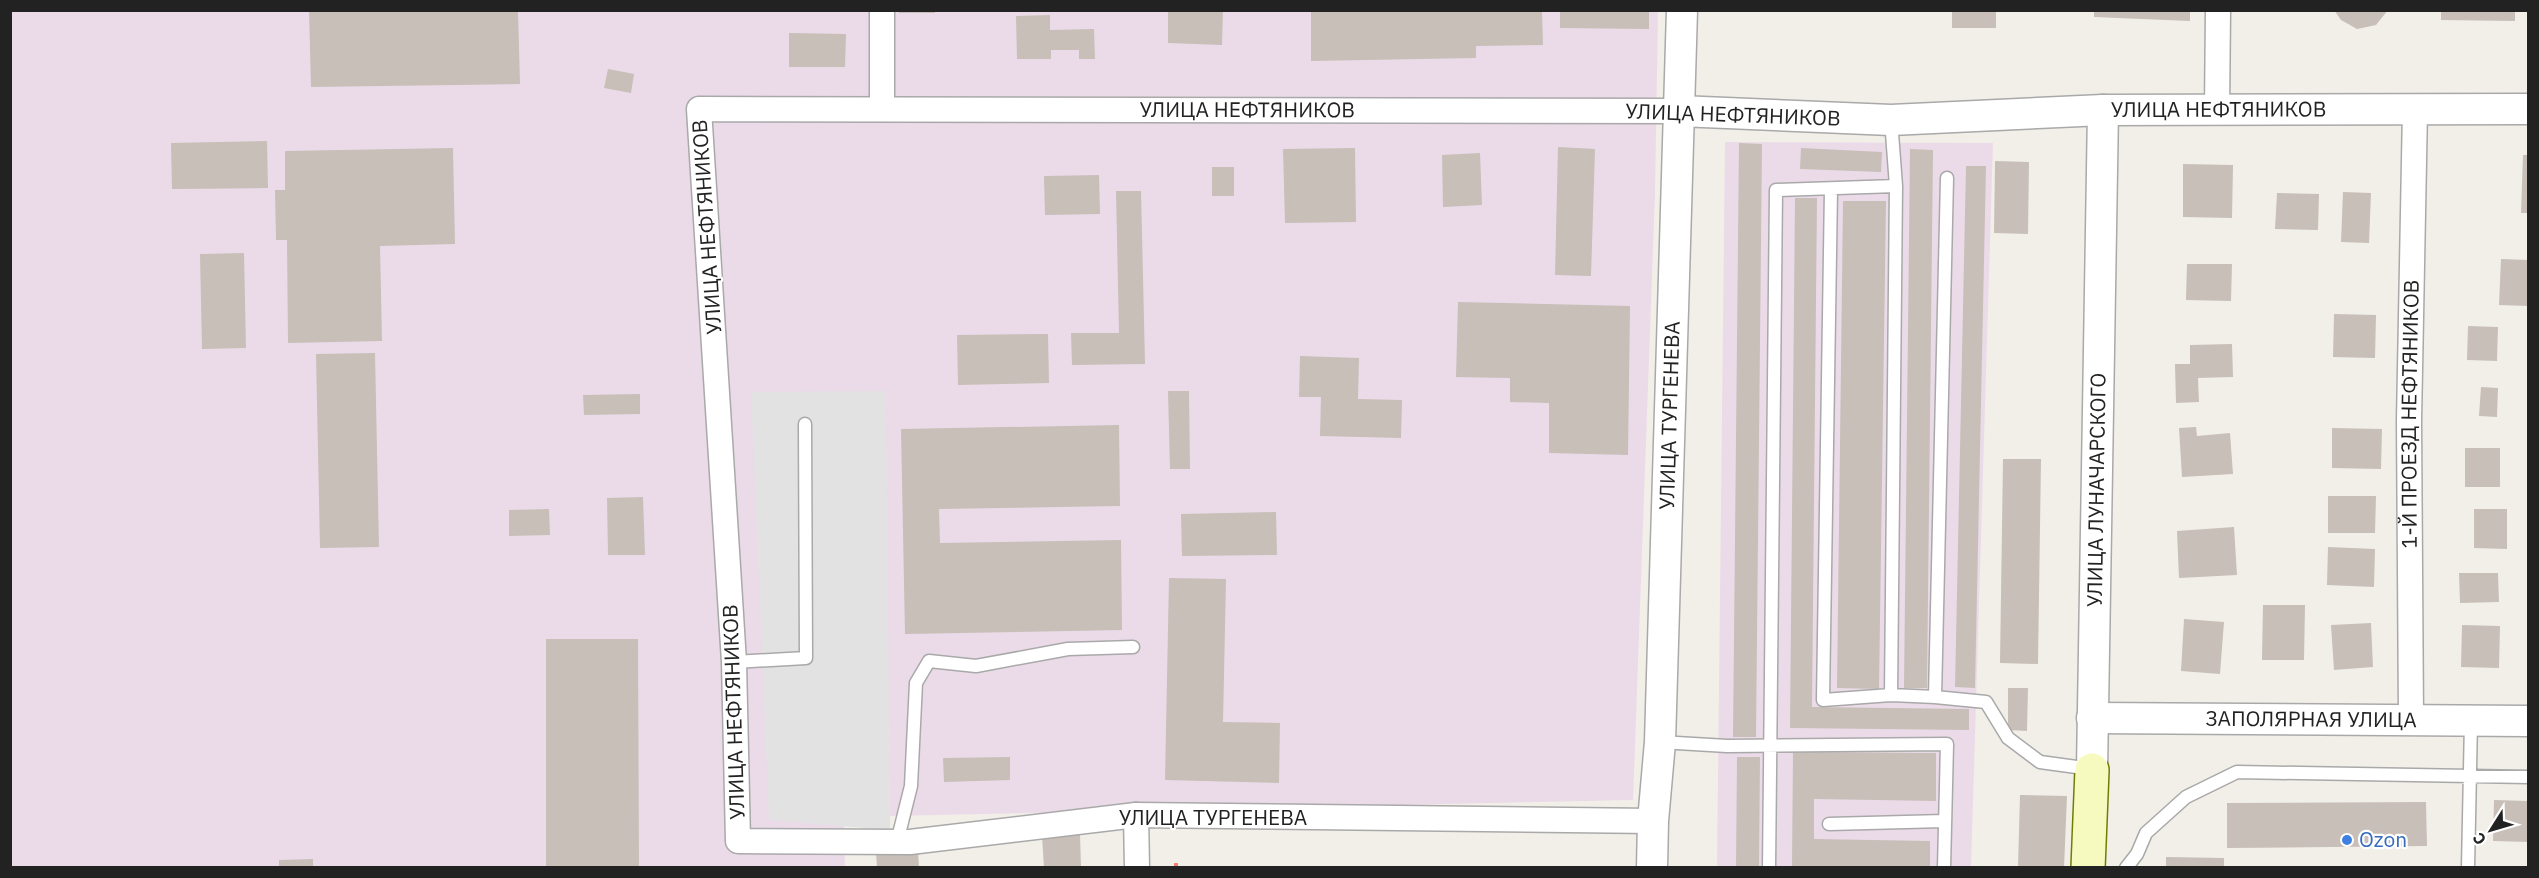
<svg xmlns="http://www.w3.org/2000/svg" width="2539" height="878" font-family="'IBM Plex Sans',sans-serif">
  <rect width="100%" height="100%" fill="#f2efe9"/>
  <path fill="#ebdbe8" d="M 10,11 L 1658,11 L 1655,193 L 1633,800 L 844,817 L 845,868 L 11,867 Z
    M 1725,142 L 1993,143 L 1971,867 L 1717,868 Z"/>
  <path fill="#e2e2e2" d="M 886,391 L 890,830 L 769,820 L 751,392 Z"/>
  <path fill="#c7bfb8" d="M 309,10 L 518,10 L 520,84 L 311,87 Z
    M 899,10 L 935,10 L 935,13 L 899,13 Z
    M 1168,10 L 1223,10 L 1222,45 L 1168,43 Z
    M 1311,10 L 1542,10 L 1543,45 L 1476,46 L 1476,58 L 1311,61 Z
    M 1560,10 L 1649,10 L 1649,29 L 1560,28 Z
    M 1952,10 L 1996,10 L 1996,28 L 1952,28 Z
    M 2094,10 L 2190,10 L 2190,21 L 2094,17 Z
    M 2334,10 L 2388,10 L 2376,25 L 2357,29 L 2341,20 Z
    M 2441,10 L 2515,10 L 2515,21 L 2441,20 Z
    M 1050,15 L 1050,30 L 1094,29 L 1095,59 L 1079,59 L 1079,50 L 1051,50 L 1051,59 L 1017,59 L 1016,16 Z
    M 789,33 L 846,34 L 845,67 L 789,67 Z
    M 608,69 L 634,74 L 631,93 L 604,88 Z
    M 267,141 L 268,188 L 172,189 L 171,143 Z
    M 1739,143 L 1762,144 L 1756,737 L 1733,737 Z
    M 1558,147 L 1595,149 L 1591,276 L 1555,275 Z
    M 453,148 L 455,244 L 380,246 L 382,341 L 288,343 L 287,240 L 276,240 L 275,190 L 285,190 L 285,151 Z
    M 1355,148 L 1356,222 L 1285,223 L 1283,149 Z
    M 1801,148 L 1882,152 L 1881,172 L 1800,169 Z
    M 1910,149 L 1933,150 L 1927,688 L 1904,688 Z
    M 1480,153 L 1482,205 L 1443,207 L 1442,155 Z
    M 2523,155 L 2528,155 L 2528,213 L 2521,213 Z
    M 1995,161 L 2029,162 L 2028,234 L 1994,233 Z
    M 2183,164 L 2233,165 L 2232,218 L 2183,217 Z
    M 1966,166 L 1986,166 L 1975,688 L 1955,687 Z
    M 1212,167 L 1234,167 L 1234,196 L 1212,196 Z
    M 1099,175 L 1100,214 L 1045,215 L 1044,176 Z
    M 1116,191 L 1141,191 L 1145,364 L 1072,365 L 1071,333 L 1119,333 Z
    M 2343,192 L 2371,193 L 2369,243 L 2341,242 Z
    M 2277,193 L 2319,194 L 2318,230 L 2275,229 Z
    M 1795,198 L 1817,198 L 1812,707 L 1969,709 L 1969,730 L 1790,728 Z
    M 1843,201 L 1886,201 L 1879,689 L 1837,688 Z
    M 244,253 L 246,348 L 202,349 L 200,254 Z
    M 2501,259 L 2528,260 L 2528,306 L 2499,305 Z
    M 2187,264 L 2232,264 L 2231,301 L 2186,300 Z
    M 1458,302 L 1630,306 L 1628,455 L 1549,453 L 1549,403 L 1510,402 L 1510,378 L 1456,377 Z
    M 2334,314 L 2376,315 L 2375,358 L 2333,357 Z
    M 2468,326 L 2498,327 L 2497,361 L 2467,360 Z
    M 1048,334 L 1049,383 L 958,385 L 957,335 Z
    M 2232,344 L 2233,377 L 2198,378 L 2199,402 L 2176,403 L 2175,364 L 2190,364 L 2190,345 Z
    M 375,353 L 379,547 L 320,548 L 316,354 Z
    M 1300,356 L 1359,358 L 1358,399 L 1402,400 L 1401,438 L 1320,436 L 1321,397 L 1299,397 Z
    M 2481,387 L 2498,388 L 2497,417 L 2479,416 Z
    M 1168,391 L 1189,391 L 1190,469 L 1170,469 Z
    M 640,394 L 640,414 L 584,415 L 583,395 Z
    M 1119,425 L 1120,506 L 939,509 L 940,543 L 1121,540 L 1122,630 L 905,634 L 901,429 Z
    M 2196,427 L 2197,436 L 2230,433 L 2233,474 L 2182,477 L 2179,428 Z
    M 2332,428 L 2382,429 L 2381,469 L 2332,468 Z
    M 2465,448 L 2500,448 L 2500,487 L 2465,487 Z
    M 2003,459 L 2041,459 L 2038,664 L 2000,663 Z
    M 2328,496 L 2376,496 L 2375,533 L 2328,533 Z
    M 643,497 L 645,555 L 608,555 L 607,498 Z
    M 549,509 L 550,535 L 509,536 L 509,510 Z
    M 2474,509 L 2507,509 L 2507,549 L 2474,548 Z
    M 1276,512 L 1277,555 L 1182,556 L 1181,514 Z
    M 2234,527 L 2237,575 L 2179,578 L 2177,531 Z
    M 2328,547 L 2375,549 L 2374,587 L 2327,585 Z
    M 2459,573 L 2498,573 L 2499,602 L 2460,603 Z
    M 1169,578 L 1226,579 L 1223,722 L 1280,723 L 1279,783 L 1165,780 Z
    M 2263,605 L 2305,605 L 2304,660 L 2262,660 Z
    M 2184,619 L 2224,622 L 2220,674 L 2181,671 Z
    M 2371,623 L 2373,667 L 2334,670 L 2331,625 Z
    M 2462,625 L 2500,626 L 2499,668 L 2461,667 Z
    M 546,639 L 638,639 L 639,868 L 546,868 Z
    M 2008,688 L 2028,688 L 2027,731 L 2008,730 Z
    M 1793,752 L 1936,753 L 1936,801 L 1814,799 L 1814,839 L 1930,841 L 1930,868 L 1792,868 Z
    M 1010,757 L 1010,780 L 944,782 L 943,758 Z
    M 1737,757 L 1760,757 L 1759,868 L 1736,868 Z
    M 2020,795 L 2067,796 L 2064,868 L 2018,868 Z
    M 2494,800 L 2528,801 L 2528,842 L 2493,841 Z
    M 2426,802 L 2427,846 L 2227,848 L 2227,803 Z
    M 1080,834 L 1081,868 L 1044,868 L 1042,836 Z
    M 918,850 L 919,868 L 877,868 L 876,852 Z
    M 2166,857 L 2224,858 L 2224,868 L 2166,868 Z
    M 313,859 L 313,868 L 279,868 L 279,860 Z"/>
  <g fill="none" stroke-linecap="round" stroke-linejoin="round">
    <g stroke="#a9a9a9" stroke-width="15">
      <path id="service" d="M 1891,120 L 1896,186
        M 734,662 L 806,658 L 805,424
        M 1891,695 L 1935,697 L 1947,178
        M 1935,697 L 1986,702 L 2008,738 L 2040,762 L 2091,769
        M 1660,742 L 1727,746 L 1947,744 L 1944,868
        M 1829,824 L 1944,821
        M 897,842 L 911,786 L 916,683 L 929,661 L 976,666 L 1068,649 L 1133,647
        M 1769,868 L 1776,190 L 1896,186 L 1891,695 L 1823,700 L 1831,189
        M 2126,868 L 2137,854 L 2146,833 L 2186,797 L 2237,772 L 2528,777
        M 2468,868 L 2471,721"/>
    </g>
    <g stroke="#a9a9a9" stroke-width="27">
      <g id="minor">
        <path d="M 882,10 L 882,109"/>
        <path d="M 2217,110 L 2218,10"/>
        <path id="s1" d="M 2411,720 L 2409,421 L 2415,109"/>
        <path d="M 1136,815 L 1137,868"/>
        <path id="s2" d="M 1653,821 L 1136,815 L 910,842 L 738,841 L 734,662 L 699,109 L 1679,111"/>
      </g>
    </g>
    <g stroke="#a9a9a9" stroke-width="33">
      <g id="tertiary">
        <path id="s3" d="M 1679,111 L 1891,120 L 2103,110 L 2528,109"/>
        <path id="s4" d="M 2092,718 L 2528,721"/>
        <path id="s5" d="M 2092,770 L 2103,110"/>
        <path id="s6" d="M 1652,868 L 1653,821 L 1660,742 L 1682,10"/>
      </g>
    </g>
    <g stroke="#707d05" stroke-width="36">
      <path id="secondary" d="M 2088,868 L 2092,770"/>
    </g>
    <path stroke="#fa8072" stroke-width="4" stroke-dasharray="3 3" stroke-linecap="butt" d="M 1176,863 L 1176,868"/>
    <use href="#service" stroke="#fff" stroke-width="12"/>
    <use href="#minor" stroke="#fff" stroke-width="24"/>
    <use href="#tertiary" stroke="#fff" stroke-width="30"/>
    <use href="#secondary" stroke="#f7fabf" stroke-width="33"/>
  </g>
  <circle fill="#3f7fe0" stroke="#fff" stroke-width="2" cx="2347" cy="840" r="6"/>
  <g text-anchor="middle" stroke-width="4.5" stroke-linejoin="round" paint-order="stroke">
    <g font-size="21" fill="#222" stroke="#fff">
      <text dy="7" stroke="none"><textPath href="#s2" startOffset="2198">УЛИЦА НЕФТЯНИКОВ</textPath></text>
      <text dy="7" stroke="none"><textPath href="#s3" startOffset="540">УЛИЦА НЕФТЯНИКОВ</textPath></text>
      <text transform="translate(1733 115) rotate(2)" y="7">УЛИЦА НЕФТЯНИКОВ</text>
      <text transform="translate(707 227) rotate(-94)" y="7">УЛИЦА НЕФТЯНИКОВ</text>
      <text dy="7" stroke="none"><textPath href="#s1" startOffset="306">1-Й ПРОЕЗД НЕФТЯНИКОВ</textPath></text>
      <text dy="7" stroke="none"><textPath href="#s6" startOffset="453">УЛИЦА ТУРГЕНЕВА</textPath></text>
      <text dy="7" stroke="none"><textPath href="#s5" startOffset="280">УЛИЦА ЛУНАЧАРСКОГО</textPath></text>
      <text transform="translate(734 712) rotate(-92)" y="7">УЛИЦА НЕФТЯНИКОВ</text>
      <text dy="7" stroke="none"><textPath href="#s4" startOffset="219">ЗАПОЛЯРНАЯ УЛИЦА</textPath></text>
      <text x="1213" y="825">УЛИЦА ТУРГЕНЕВА</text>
    </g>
    <g font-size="21" fill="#366cbe" stroke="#fff" text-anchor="start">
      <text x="2359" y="847">Ozon</text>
    </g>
  </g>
  <rect width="2539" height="878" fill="none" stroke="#222222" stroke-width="24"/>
  <g transform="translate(2491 830) rotate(233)" stroke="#ffffff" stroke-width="4.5" paint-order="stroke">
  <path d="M0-4.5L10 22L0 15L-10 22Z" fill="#222222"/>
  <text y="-9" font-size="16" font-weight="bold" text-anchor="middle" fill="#222222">С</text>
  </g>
</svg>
